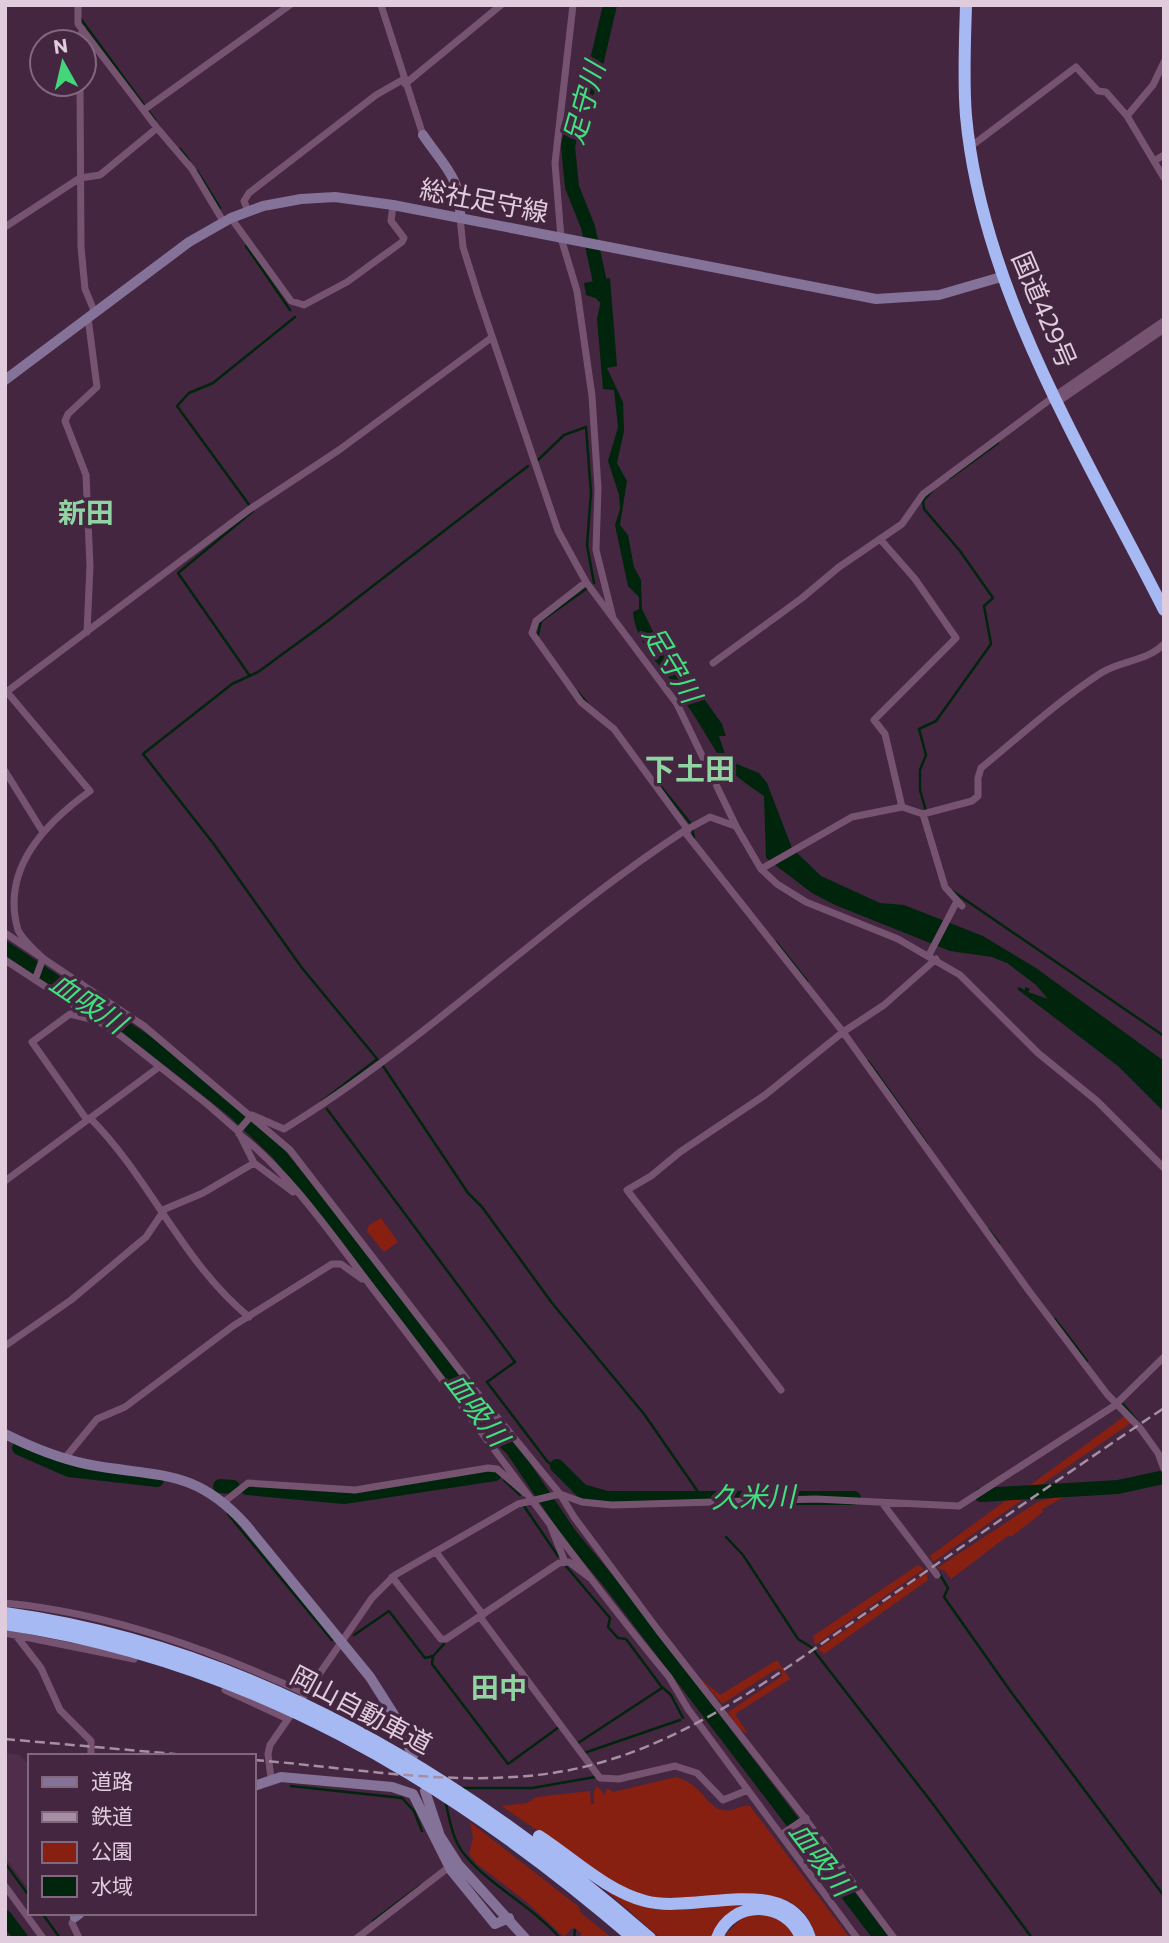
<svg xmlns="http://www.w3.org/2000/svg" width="1169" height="1943" font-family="Commissioner,'Noto Sans JP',sans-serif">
  <rect width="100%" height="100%" fill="#442640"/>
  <path fill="#512d4c" d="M 5,1753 L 20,1755 L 30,1767 L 30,1891 L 5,1857 Z"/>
  <path fill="#872011" d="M 381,1218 L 398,1242 L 384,1252 L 367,1231 L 369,1225 Z
    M 1126,1415 L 1131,1423 L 1038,1487 L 1029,1486 Z
    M 1027,1492 L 1032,1493 L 933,1562 L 930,1556 L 1009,1498 Z
    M 1068,1495 L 1042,1509 L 1043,1512 L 1011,1537 L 1009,1535 L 951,1579 L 945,1571 L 937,1568 L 1039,1501 Z
    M 918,1565 L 924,1569 L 815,1645 L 813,1636 Z
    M 926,1573 L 928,1580 L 824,1654 L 818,1649 Z
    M 777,1660 L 790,1679 L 735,1714 L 748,1734 L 739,1729 L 728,1712 L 782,1676 L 781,1669 L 775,1670 L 722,1704 L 700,1678 L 720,1695 Z
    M 676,1777 C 703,1785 705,1805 722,1810 C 733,1813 740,1804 750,1806 L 850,1938 L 816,1938 C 799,1864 698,1908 648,1896 C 609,1887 540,1830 501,1806 L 527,1803 L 536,1797 L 590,1791 L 591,1804 L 594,1804 L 594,1791 L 597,1786 L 605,1795 L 607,1788 L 613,1792 Z
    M 470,1822 L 579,1907 L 580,1912 L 612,1938 L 580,1938 L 581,1933 L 573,1927 L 564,1937 L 529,1904 L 476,1863 L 469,1854 L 473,1838 Z
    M 601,1886 L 622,1897 L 748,1904 L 711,1938 L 660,1938 Z
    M 761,1913 L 785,1922 L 796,1938 L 722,1938 L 743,1917 Z"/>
  <path fill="#00250c" d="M 610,278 L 617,366 L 607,368 L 623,402 L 624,431 L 617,463 L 627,481 L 620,525 L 628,535 L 634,567 L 641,580 L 642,609 L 664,654 L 700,693 L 722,724 L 726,736 L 719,736 L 727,760 L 759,773 L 767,783 L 792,848 L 821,876 L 880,903 L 904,905 L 983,936 L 1036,968 L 1164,1061 L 1164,1112 L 1118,1066 L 1017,989 L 1019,987 L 1025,990 L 1025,987 L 1030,989 L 1028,992 L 1048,999 L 1036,985 L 1007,963 L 992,957 L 950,951 L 835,905 L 812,893 L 766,858 L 764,796 C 748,785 729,773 719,756 C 706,736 696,716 681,697 L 682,693 C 664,671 635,642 633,612 L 639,609 L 639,597 L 628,586 L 615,525 L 620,509 L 619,495 L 608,461 L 618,427 L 614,390 L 603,389 L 597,319 L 601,300 L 586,295 L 584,283 Z"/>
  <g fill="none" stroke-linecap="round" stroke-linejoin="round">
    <path stroke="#00250c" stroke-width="2.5" d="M 80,18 L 155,120
      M 180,149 L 189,160
      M 197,171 L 220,208
      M 246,246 L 290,310
      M 538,460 L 564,435 L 586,427 L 591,493 L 587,545 L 594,583
      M 528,466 L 325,623 L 258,672 L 232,684 L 143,754 L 213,843 L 302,968 L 383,1066 L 468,1193 L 482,1207 L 552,1303 L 644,1414 L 703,1499
      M 950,478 L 998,443
      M 250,506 L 177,406 L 189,393 L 213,383 L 295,317
      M 538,635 L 541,621 L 586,589
      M 250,676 L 178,573 L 253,511
      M 578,692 L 587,703
      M 658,783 L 691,824 L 694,838
      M 926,811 L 920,790 L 920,770 L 926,755 L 919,729 L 936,721 L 991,644 L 984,606 L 993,598 L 960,551 L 924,509 L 923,501 L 933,490
      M 951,890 L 1164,1036
      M 776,942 L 807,981
      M 868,1061 L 927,1144
      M 321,1102 L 376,1060
      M 327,1109 L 515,1362 L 487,1382 L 547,1461 L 564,1476
      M 988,1229 L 999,1243
      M 1055,1319 L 1087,1361
      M 1123,1404 L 1139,1423
      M 504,1480 L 520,1495
      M 524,1506 L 558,1556
      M 228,1514 L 332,1640
      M 726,1537 L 743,1555 L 798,1639 L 811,1647 L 933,1804 L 1032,1938
      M 565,1565 L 610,1618 L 608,1627 L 618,1638 L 626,1639 L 661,1686 L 671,1695 L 683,1718
      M 939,1573 L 948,1588 L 944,1597 L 1011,1692 L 1164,1896
      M 354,1635 L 389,1611 L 425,1658 L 433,1656 L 444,1644
      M 433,1656 L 432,1664 L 508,1764 L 559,1727
      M 703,1706 L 705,1705
      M 578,1743 L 662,1688
      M 584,1753 L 680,1720
      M 291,1786 L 402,1798 L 414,1811 L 422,1831
      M 463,1788 L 532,1788 L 595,1777
      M 446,1804 C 450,1822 453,1841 465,1855 C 489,1885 532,1906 560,1938
      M 5,1863 L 30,1897
      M 42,1913 L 60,1938
      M 373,1921 L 421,1885
      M 574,1938 L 575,1930"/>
    <path stroke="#00250c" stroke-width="14" d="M 603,296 L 588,227 L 572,187 L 568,146 L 576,113 L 592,82 L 610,5
      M 5,948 L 145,1041 L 234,1111 L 278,1153 L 359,1253 L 492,1430 L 512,1449 L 570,1535 L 611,1584 L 881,1938
      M 19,1448 L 69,1470 L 157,1480
      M 557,1466 L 582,1491 L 607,1498 L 854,1498
      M 220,1486 L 233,1487
      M 247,1488 L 344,1497 L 495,1474
      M 981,1495 L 1118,1487 L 1164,1477
      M 5,1917 L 21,1938"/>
    <path stroke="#765471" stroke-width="7" d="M 78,5 L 78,24 L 157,128 L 192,169 L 223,221
      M 381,5 L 423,135
      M 573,5 L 555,163 L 561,238 L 577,291 L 592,396 L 598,488 L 596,550 L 613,618
      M 81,42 L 82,29
      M 80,84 L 81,247 L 85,289 L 95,313
      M 405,84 L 501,5
      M 145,109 L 290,5
      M 1127,116 L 1153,85 L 1164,62
      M 970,147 L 1076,67 L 1098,91 L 1106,92 L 1127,116 L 1164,178
      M 1154,161 L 1164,155
      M 248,211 L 244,201 L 249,193 L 376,95 L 404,79
      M 460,217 L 463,247 L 478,295 L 558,531 L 586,582 L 677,704 L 737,828 L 761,869 L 777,884 L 806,902 L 898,939 L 960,975 L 1038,1053 L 1097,1101 L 1164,1168
      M 231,218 L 291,301 L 304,305 L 347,282 L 402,242 L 404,238 L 391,221 L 393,205
      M 5,227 L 80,178 L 100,175 L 157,128
      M 1059,401 L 1164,329
      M 880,539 L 915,579 L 956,638 L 874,720 L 885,734 L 902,807
      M 586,582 L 536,621 L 532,633 L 581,702 L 614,729 L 688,830
      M 87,632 L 90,566 L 86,475 L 65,421 L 68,414 L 97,387 L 88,318
      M 713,663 L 802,598 L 839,567 L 902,524 L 923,494 L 1056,395 L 1164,321
      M 7,692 L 90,791 C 47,822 0,868 18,930 C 23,940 34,950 43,958 L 35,980
      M 5,693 L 250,509 L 339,450 L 491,338
      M 5,771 L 41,829
      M 923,814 L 945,887 L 962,906
      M 684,831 L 843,1032 L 1029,1291 L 1107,1394 L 1140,1428 L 1158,1453 L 1164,1469
      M 761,869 L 852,817 L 902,807 L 923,814 L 972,801 L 978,796 L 978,778 L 981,768 C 1020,736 1058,701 1101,673 C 1121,660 1146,662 1164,644
      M 5,933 L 144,1026 L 290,1150 L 475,1390 L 560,1494 L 574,1517 L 658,1630 L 801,1813 L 894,1938
      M 929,955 L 956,903
      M 5,960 L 121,1036 L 207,1104 L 238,1131 L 254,1163 L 293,1192
      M 90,1118 C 150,1178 182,1262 249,1317
      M 87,1120 L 32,1042 L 70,1014 L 94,1020
      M 238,1131 L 252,1115 L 284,1129 C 426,1042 545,922 684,831 L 710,817 L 735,826
      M 239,1134 C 293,1176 338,1244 380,1298 C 477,1423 568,1554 669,1677 L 688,1709 L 857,1938
      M 5,1181 L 159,1067
      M 5,1346 L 71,1300 L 146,1237 L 165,1209 L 203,1193 L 254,1163
      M 781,1390 L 627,1190 L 651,1176 L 680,1152 L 765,1095 L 843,1032 L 884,1005 L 936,959
      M 65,1458 L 97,1419 L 125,1407 L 233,1326 L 332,1264 L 341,1264 L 362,1279
      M 224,1502 L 248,1483 L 355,1490 L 488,1468 L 497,1469 L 525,1493
      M 883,1504 L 937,1575
      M 551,1527 L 565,1562
      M 436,1552 L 483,1615
      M 392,1577 L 441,1639 L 446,1639 L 559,1563 L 569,1562 L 590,1578
      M 5,1603 C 110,1613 211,1650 305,1693
      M 480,1617 L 600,1778 L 619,1779 L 675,1766 L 697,1773 L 723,1800 L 748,1790
      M 5,1633 L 134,1659
      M 15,1634 L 41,1668 L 60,1710 L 91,1741 L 91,1756
      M 225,1690 L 288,1719
      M 271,1778 L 268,1754 L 270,1745 L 372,1598 L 395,1575 L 518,1504 L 560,1494 L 582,1502 L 612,1505 L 816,1499 L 959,1506 L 1114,1406 L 1164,1357
      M 781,1835 L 806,1818
      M 5,1886 L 43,1938
      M 75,1917 L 72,1923 L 79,1938
      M 357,1938 L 449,1867"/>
    <path stroke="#857298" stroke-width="10" d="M 423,135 C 443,165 462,178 460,217
      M 5,380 L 189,242 L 231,218 L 263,206 L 301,199 L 335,197 L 393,205 L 876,299 L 939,295 L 1001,277
      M 5,1434 C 31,1447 58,1458 86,1464 C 156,1478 193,1466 246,1525 L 370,1677 L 396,1718 L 413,1756
      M 254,1786 L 281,1777 L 392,1787 L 413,1794 L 451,1870 L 495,1924 L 509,1918
      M 425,1791 L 440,1836 L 458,1864 L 525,1938
      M 75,1917 L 80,1913"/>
    <path stroke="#a7b9f3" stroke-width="12" d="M 966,5 C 965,42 963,80 966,116 C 982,291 1086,455 1164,610
      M 5,1613 C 252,1647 465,1777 650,1938
      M 5,1624 C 247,1660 450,1780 633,1938
      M 539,1836 C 573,1858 605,1890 645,1901 C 695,1915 789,1870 810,1938
      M 717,1938 C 731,1899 787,1900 801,1938"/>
    <path stroke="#a68fa2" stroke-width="2.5" stroke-dasharray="10 5" stroke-linecap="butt" d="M 5,1739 L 197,1756
      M 254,1760 C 358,1768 466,1790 570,1770 C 688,1746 779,1672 876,1606 C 972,1540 1067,1473 1164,1408"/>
  </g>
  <g text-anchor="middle" stroke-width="7" stroke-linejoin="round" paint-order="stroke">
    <g font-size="26" fill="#e0ccdc" stroke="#442640">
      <text transform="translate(484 201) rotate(11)" y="9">総社足守線</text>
      <text transform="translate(1044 310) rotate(67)" y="9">国道429号</text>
      <text transform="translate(361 1710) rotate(28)" y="9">岡山自動車道</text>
    </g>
    <g font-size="28" font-style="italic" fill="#3fe07d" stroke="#442640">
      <text transform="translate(584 103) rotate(-74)" y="10">足守川</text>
      <text transform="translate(672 664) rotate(59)" y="10">足守川</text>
      <text transform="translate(88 1003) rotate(34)" y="10">血吸川</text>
      <text transform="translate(477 1409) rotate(53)" y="10">血吸川</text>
      <text transform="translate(753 1497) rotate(-1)" y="10">久米川</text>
      <text transform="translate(821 1859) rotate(53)" y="10">血吸川</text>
    </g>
    <g font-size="28" font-weight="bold" fill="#8fd4a1" stroke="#442640">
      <text x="86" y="523">新田</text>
      <text x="499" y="1698">田中</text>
    </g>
    <g font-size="30" font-weight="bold" fill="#8fd4a1" stroke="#442640">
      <text x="690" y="780">下土田</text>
    </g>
  </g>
  <rect width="1169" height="1943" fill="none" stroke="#e0ccdc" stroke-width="14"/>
  <rect x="28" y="1754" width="228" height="161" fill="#442640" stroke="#82687e" stroke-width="2"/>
  <rect x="42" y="1777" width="35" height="10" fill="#857298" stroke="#82687e" stroke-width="2"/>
  <text x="91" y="1789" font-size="21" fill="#e0ccdc">道路</text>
  <rect x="42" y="1812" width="35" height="10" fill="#a68fa2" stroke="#82687e" stroke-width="2"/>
  <text x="91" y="1824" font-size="21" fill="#e0ccdc">鉄道</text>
  <rect x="42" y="1842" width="35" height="21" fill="#872011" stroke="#82687e" stroke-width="2"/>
  <text x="91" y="1859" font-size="21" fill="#e0ccdc">公園</text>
  <rect x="42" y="1876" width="35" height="21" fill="#00250c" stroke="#82687e" stroke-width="2"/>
  <text x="91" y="1894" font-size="21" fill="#e0ccdc">水域</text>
  <g transform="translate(63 63) rotate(352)"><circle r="33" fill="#442640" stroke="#82687e" stroke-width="2"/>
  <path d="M0-5L12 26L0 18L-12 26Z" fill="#44d77a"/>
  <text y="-10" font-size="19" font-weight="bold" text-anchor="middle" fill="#e0ccdc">N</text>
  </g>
</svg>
